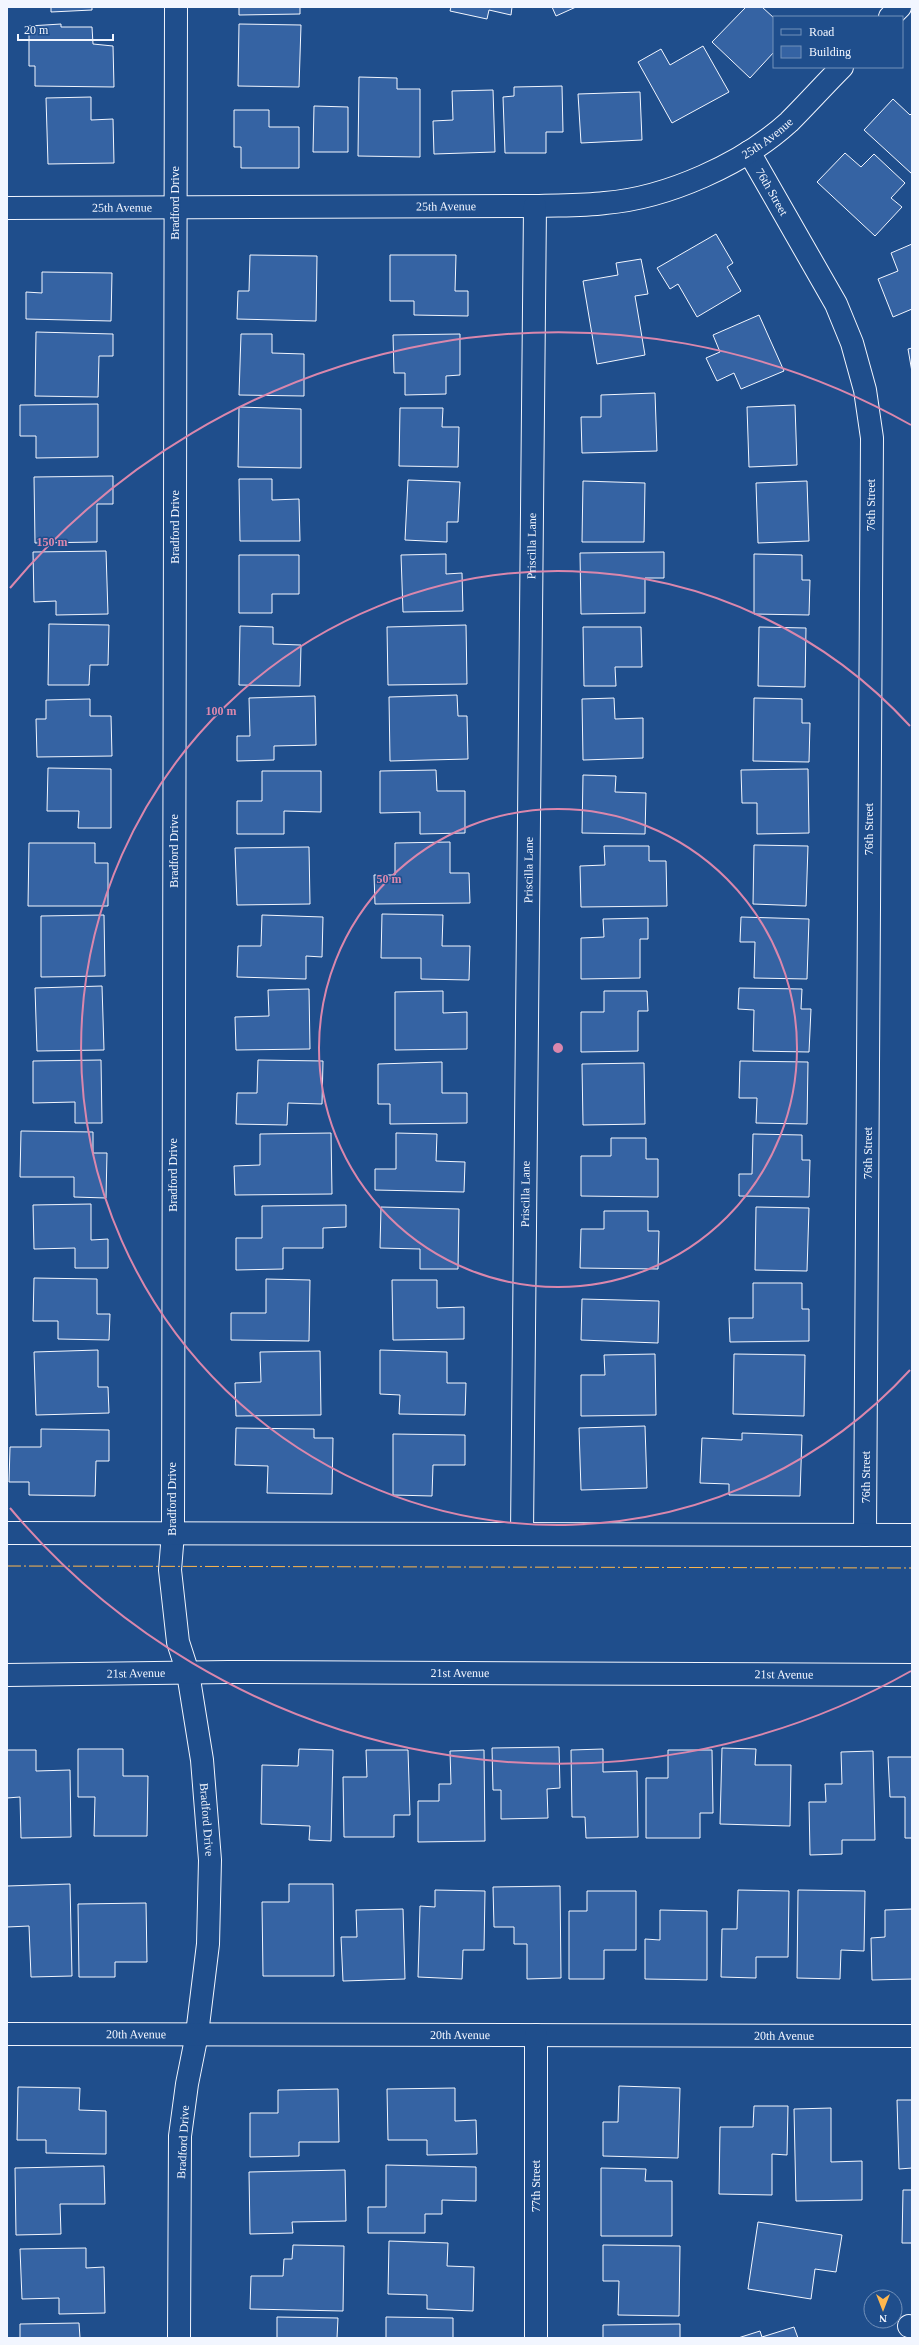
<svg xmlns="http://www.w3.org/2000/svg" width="919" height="2345" font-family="Georgia,serif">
  <rect width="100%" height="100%" fill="#1f4e8c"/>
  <path fill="#3563a3" stroke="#f2f6ff" d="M 51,7 L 92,7 L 92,10 L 51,12 Z
    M 239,7 L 300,7 L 300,14 L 239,15 Z
    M 451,7 L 512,7 L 511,15 L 489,10 L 487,19 L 450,11 Z
    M 552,7 L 576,7 L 556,16 Z
    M 746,7 L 762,7 L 774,18 L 774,52 L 750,78 L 712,42 Z
    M 61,24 L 61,27 L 92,27 L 93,44 L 113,46 L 114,87 L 35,86 L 35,66 L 29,66 L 29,26 Z
    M 239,24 L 301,25 L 299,87 L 238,86 Z
    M 703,46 L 729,92 L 672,123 L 638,62 L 661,49 L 670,65 Z
    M 359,77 L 397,78 L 397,89 L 420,89 L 420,157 L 358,156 Z
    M 562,86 L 563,132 L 546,132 L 546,153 L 505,153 L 503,97 L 514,96 L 514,87 Z
    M 493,90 L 495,152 L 434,154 L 433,121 L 453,120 L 452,91 Z
    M 640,92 L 642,140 L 581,143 L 578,94 Z
    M 91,97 L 91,120 L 113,119 L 114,163 L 48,164 L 46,98 Z
    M 893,99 L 910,115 L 912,113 L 912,174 L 864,130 Z
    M 314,106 L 348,107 L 348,152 L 313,152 Z
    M 234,110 L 269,110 L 269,127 L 299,127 L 299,168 L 241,168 L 241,147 L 234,147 Z
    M 845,153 L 861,167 L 874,154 L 905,183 L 891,198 L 902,207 L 875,236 L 817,182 Z
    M 716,234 L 733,263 L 727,267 L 741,291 L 697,317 L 678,284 L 670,289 L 657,268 Z
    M 912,244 L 912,309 L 893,317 L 878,279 L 898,271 L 891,253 Z
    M 250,255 L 317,256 L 316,321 L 237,319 L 238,291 L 249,291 Z
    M 390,255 L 456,255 L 455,291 L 468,291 L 468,316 L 414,315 L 414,301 L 390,301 Z
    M 641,259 L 648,294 L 635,296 L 645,355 L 597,364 L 583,281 L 618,275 L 616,263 Z
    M 42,272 L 112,273 L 111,321 L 26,319 L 26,292 L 42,293 Z
    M 759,315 L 784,371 L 741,389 L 734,373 L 717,381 L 706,358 L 720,352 L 713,335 Z
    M 36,332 L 113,334 L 113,356 L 99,356 L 98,397 L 35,396 Z
    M 241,334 L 272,334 L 272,353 L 304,354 L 304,396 L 239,395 Z
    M 460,334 L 460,375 L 446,376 L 446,394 L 405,395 L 405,373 L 394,373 L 393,335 Z
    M 912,348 L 912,372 L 908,349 Z
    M 655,393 L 657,451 L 582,453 L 581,417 L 601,417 L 601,395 Z
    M 98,404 L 98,457 L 36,458 L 36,436 L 20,436 L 20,405 Z
    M 795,405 L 797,465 L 749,467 L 747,407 Z
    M 239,407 L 301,409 L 301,468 L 238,467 Z
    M 400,408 L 443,408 L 442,427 L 459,427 L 458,467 L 399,466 Z
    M 113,476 L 113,504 L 97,504 L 97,542 L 35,543 L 34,477 Z
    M 239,479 L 272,479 L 272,500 L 299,499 L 300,541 L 240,541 Z
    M 408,480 L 460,482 L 458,522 L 447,522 L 447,542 L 405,540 Z
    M 583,481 L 645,483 L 644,542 L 582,542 Z
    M 807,481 L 809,541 L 758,543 L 756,483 Z
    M 106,551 L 108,614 L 56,615 L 56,601 L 34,602 L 33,552 Z
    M 664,552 L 664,578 L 645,578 L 645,613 L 581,614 L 580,553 Z
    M 446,554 L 446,574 L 462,573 L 463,611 L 403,612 L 401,555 Z
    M 754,554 L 802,555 L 802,580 L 810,580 L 809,615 L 754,614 Z
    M 239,555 L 299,555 L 299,594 L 272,594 L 272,613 L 239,613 Z
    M 49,624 L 109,625 L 108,665 L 90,665 L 89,685 L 48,685 Z
    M 466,625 L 467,684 L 388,685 L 387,627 Z
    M 240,626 L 273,627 L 273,644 L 301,645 L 300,686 L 239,685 Z
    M 583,627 L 641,627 L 642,667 L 615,667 L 616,686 L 584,686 Z
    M 759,627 L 806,628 L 805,687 L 758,686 Z
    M 457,695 L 458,716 L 467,716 L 468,759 L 390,761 L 389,697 Z
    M 315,696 L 316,745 L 274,746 L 274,760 L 237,761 L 237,736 L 250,736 L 249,698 Z
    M 614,698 L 615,719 L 643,718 L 643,758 L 583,760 L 582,699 Z
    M 754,698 L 802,699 L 802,723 L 810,723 L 809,762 L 753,761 Z
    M 90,699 L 90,716 L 111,716 L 112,756 L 37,757 L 36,719 L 46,719 L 46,700 Z
    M 48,768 L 111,769 L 111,828 L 78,828 L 79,811 L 47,811 Z
    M 808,769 L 809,833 L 757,834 L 757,803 L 742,803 L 741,770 Z
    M 436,770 L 437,791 L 465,791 L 465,833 L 420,834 L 420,812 L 380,813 L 380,771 Z
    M 262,771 L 321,771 L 321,812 L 284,811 L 284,834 L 237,834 L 237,801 L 262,801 Z
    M 583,775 L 616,776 L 615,792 L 646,793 L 645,834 L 582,833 Z
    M 450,842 L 450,873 L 469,873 L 470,903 L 375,904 L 374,875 L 395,875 L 395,843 Z
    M 29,843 L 95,843 L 95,863 L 108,863 L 108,906 L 28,906 Z
    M 754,845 L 808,846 L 806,906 L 753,904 Z
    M 604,846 L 649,846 L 649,861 L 666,861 L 667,906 L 581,907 L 580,866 L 605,865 Z
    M 309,847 L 310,904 L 237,905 L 235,848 Z
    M 382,914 L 443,915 L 442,946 L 470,946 L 469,980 L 421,979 L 421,958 L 381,958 Z
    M 104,915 L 105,976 L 41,977 L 41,916 Z
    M 262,915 L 323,917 L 322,957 L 306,956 L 306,979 L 237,977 L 238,946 L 261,946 Z
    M 741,917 L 809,919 L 807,979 L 754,978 L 755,942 L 740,942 Z
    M 648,918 L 648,939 L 640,939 L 640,978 L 581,979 L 581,938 L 604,937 L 603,919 Z
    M 102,986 L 104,1050 L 37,1051 L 35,988 Z
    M 739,988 L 802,989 L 801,1009 L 811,1009 L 809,1052 L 753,1051 L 754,1010 L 738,1009 Z
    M 309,989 L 310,1049 L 236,1050 L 235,1017 L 269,1016 L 268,990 Z
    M 443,991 L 443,1013 L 467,1012 L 467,1049 L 395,1050 L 395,992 Z
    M 604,991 L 647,991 L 648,1011 L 638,1011 L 638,1051 L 581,1052 L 581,1012 L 604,1012 Z
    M 101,1060 L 102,1123 L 75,1123 L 75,1102 L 33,1103 L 33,1061 Z
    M 258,1060 L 323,1061 L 322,1104 L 288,1103 L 287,1125 L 236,1124 L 237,1093 L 257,1093 Z
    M 740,1061 L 808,1062 L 807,1124 L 756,1123 L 757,1098 L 739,1098 Z
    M 442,1062 L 442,1093 L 467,1093 L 467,1123 L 390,1124 L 390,1104 L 378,1104 L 378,1064 Z
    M 644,1063 L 645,1124 L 583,1125 L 582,1064 Z
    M 21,1131 L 93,1132 L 93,1153 L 107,1153 L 106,1198 L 74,1197 L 74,1177 L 20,1177 Z
    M 331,1133 L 332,1194 L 235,1195 L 234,1166 L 260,1165 L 260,1134 Z
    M 396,1133 L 437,1134 L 436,1161 L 465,1162 L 464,1192 L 375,1190 L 375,1169 L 396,1169 Z
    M 753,1134 L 802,1135 L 802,1160 L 810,1160 L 809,1197 L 739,1196 L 739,1174 L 752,1174 Z
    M 611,1138 L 646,1138 L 646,1159 L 658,1159 L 658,1197 L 581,1196 L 581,1156 L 611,1156 Z
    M 91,1204 L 91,1240 L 108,1239 L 108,1268 L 75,1268 L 75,1248 L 34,1249 L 33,1205 Z
    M 346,1205 L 346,1227 L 323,1228 L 323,1248 L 283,1248 L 283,1269 L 236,1270 L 236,1238 L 262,1238 L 262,1206 Z
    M 381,1207 L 459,1209 L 458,1269 L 420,1269 L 420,1249 L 380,1248 Z
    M 756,1207 L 809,1208 L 807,1271 L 755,1270 Z
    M 604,1211 L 648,1211 L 648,1231 L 659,1231 L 658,1269 L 580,1268 L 581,1229 L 604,1229 Z
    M 34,1278 L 97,1279 L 97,1314 L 110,1314 L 109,1340 L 58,1339 L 58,1321 L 33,1321 Z
    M 266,1279 L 310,1280 L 309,1341 L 231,1340 L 231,1313 L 266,1313 Z
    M 392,1280 L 437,1280 L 437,1308 L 464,1307 L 464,1339 L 393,1340 Z
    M 753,1283 L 802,1283 L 802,1309 L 809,1309 L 809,1341 L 730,1342 L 729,1318 L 753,1318 Z
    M 582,1299 L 659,1301 L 658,1343 L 581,1340 Z
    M 98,1350 L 98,1387 L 108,1387 L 109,1413 L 36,1415 L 34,1352 Z
    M 380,1350 L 447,1352 L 447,1383 L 466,1383 L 465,1415 L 399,1414 L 400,1395 L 380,1394 Z
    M 320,1351 L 321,1415 L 236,1416 L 235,1383 L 261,1382 L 260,1352 Z
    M 655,1354 L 656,1415 L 581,1416 L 581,1375 L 605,1375 L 604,1355 Z
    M 734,1354 L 805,1355 L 804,1416 L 733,1414 Z
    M 645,1426 L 647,1488 L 581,1490 L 579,1428 Z
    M 236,1428 L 314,1429 L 314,1438 L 333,1438 L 332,1494 L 267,1493 L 268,1466 L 235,1465 Z
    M 41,1429 L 109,1430 L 109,1461 L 96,1461 L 95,1496 L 29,1495 L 29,1482 L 9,1482 L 10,1447 L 41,1447 Z
    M 742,1433 L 802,1435 L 800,1496 L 729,1495 L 729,1484 L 700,1483 L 702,1438 L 742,1440 Z
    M 393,1434 L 465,1435 L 465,1465 L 433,1465 L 432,1496 L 393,1495 Z
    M 559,1747 L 560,1788 L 547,1789 L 548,1818 L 501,1819 L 501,1790 L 493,1790 L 492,1748 Z
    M 722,1748 L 756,1749 L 755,1765 L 791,1765 L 790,1826 L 720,1824 Z
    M 78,1749 L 123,1749 L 123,1776 L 148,1776 L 147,1836 L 94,1836 L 95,1797 L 78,1797 Z
    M 299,1749 L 333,1750 L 331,1841 L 309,1840 L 310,1826 L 261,1824 L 262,1765 L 298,1766 Z
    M 603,1749 L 603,1772 L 637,1771 L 638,1837 L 586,1838 L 585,1817 L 572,1817 L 571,1750 Z
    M 7,1750 L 36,1750 L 36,1771 L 70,1770 L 71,1837 L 21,1838 L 20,1797 L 7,1798 Z
    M 366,1750 L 408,1750 L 410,1815 L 394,1815 L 394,1837 L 344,1837 L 343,1777 L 367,1777 Z
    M 484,1750 L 485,1841 L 418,1842 L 418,1801 L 439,1801 L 439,1784 L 451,1784 L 450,1751 Z
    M 668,1750 L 712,1750 L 713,1813 L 700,1813 L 700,1838 L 646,1838 L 646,1778 L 668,1778 Z
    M 873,1751 L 875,1840 L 842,1840 L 842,1854 L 810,1855 L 809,1802 L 826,1802 L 825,1784 L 842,1784 L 841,1752 Z
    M 888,1757 L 912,1757 L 912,1838 L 905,1838 L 905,1797 L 890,1797 Z
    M 70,1884 L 72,1976 L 31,1977 L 29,1926 L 7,1927 L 7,1886 Z
    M 289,1884 L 333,1884 L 334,1976 L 263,1976 L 262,1902 L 289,1902 Z
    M 560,1886 L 561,1978 L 527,1979 L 527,1944 L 514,1944 L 514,1927 L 494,1927 L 493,1887 Z
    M 435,1890 L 485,1891 L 484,1950 L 463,1950 L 462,1979 L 418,1977 L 420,1906 L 435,1907 Z
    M 738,1890 L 789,1891 L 788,1957 L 756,1957 L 756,1978 L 721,1977 L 722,1929 L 737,1929 Z
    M 798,1890 L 865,1891 L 864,1951 L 841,1950 L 840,1979 L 797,1978 Z
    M 587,1891 L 636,1891 L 636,1950 L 604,1950 L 604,1979 L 569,1979 L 569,1911 L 587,1911 Z
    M 146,1903 L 147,1962 L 115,1962 L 115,1977 L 79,1977 L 78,1904 Z
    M 403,1909 L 405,1979 L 343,1981 L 341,1937 L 357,1937 L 356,1910 Z
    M 912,1909 L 912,1979 L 872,1980 L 871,1938 L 885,1937 L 885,1910 Z
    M 660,1910 L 707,1911 L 707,1980 L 645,1979 L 645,1939 L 660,1940 Z
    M 619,2086 L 680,2088 L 678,2158 L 603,2156 L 603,2122 L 618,2122 Z
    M 18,2087 L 80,2088 L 79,2110 L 106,2111 L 106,2154 L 46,2153 L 46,2140 L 17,2140 Z
    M 455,2088 L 455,2121 L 476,2120 L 477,2154 L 427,2155 L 427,2140 L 388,2140 L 387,2089 Z
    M 338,2089 L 339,2142 L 299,2142 L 299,2156 L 250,2157 L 250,2113 L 278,2113 L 278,2090 Z
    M 897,2100 L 912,2100 L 912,2168 L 899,2169 Z
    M 754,2106 L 788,2106 L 787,2155 L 772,2154 L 772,2195 L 719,2194 L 720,2127 L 753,2127 Z
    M 831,2108 L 831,2162 L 862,2161 L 862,2200 L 796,2201 L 794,2109 Z
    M 386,2165 L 476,2167 L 476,2201 L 442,2200 L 442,2214 L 425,2214 L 425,2233 L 368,2233 L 368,2207 L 386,2207 Z
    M 104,2166 L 105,2204 L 60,2204 L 61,2234 L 16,2235 L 15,2168 Z
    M 601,2168 L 646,2169 L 645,2181 L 672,2181 L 672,2236 L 601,2236 Z
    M 345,2170 L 346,2221 L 292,2222 L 293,2233 L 250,2234 L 249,2172 Z
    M 903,2190 L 912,2190 L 912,2243 L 902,2243 Z
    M 758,2222 L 842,2235 L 836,2272 L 815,2269 L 811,2299 L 748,2289 Z
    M 389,2241 L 448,2243 L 447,2266 L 474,2267 L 473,2311 L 427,2309 L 427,2295 L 388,2294 Z
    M 293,2245 L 344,2246 L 343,2311 L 250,2309 L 251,2276 L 283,2276 L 284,2259 L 292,2259 Z
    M 603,2245 L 680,2246 L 679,2316 L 618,2315 L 619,2281 L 603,2281 Z
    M 86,2248 L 86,2268 L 104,2267 L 105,2313 L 59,2314 L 59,2298 L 22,2299 L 20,2249 Z
    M 277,2317 L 338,2318 L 337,2338 L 277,2338 Z
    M 386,2317 L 453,2318 L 453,2338 L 386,2338 Z
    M 79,2323 L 80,2338 L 20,2338 L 20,2324 Z
    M 680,2324 L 680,2338 L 603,2338 L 603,2325 Z
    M 794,2327 L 798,2338 L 738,2338 L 760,2331 L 762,2337 Z"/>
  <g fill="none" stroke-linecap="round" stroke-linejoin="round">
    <g stroke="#f2f6ff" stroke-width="24">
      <g id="minor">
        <path id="s1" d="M 176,7 L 173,1533 L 170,1570 L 178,1642 L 188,1673 L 202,1760 L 210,1860 L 208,1944 L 197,2034 L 187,2084 L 180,2136 L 179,2338"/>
        <path d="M 890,17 L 900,7"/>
        <path id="s2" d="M 749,152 L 836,304 L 852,343 L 865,390 L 872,438 L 865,1535"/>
        <path id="s3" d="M 7,208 L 535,206 C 558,205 582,206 605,203 C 667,198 743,164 789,122 C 807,104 824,85 842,67"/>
        <path id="s4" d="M 522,1534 L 535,206"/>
        <path id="s5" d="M 7,2034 L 912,2036"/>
        <path d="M 536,2035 L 536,2338"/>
        <path d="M 909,2326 L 912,2327"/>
      </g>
    </g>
    <g stroke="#f2f6ff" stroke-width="24">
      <g id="tertiary">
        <path d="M 7,1533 L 912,1535"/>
        <path id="s6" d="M 7,1675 L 228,1672 L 912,1675"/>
      </g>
    </g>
    <use href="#minor" stroke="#1f4e8c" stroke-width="22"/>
    <use href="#tertiary" stroke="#1f4e8c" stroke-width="22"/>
    <path stroke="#ffb74d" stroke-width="1" stroke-dasharray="14 3 2 3" stroke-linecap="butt" d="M 7,1566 L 912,1568"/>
  </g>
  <g fill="none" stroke="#da87ad" stroke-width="2">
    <circle cx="558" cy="1048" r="239"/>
    <path d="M910 1370A477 477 0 1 1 910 726"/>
    <path d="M911 1671A716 716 0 0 1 10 1508M10 588A716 716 0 0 1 911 425"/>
  </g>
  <g text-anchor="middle" stroke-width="3" stroke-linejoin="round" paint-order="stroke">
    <g font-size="12" fill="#f2f6ff" stroke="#1f4e8c">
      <text dy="4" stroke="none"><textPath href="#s3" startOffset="775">25th Avenue</textPath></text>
      <text dy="4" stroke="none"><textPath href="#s2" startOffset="46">76th Street</textPath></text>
      <text transform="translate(175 203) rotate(-90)" y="4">Bradford Drive</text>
      <text dy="4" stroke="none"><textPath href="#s3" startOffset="439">25th Avenue</textPath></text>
      <text dy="4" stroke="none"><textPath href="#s3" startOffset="115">25th Avenue</textPath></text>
      <text transform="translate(871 505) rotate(-90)" y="4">76th Street</text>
      <text transform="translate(175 527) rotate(-90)" y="4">Bradford Drive</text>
      <text dy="4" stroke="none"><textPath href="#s4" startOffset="988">Priscilla Lane</textPath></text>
      <text transform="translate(869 829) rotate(-90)" y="4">76th Street</text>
      <text transform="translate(174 851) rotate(-90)" y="4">Bradford Drive</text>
      <text dy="4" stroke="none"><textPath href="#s4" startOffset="664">Priscilla Lane</textPath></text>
      <text transform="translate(868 1153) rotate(-90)" y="4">76th Street</text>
      <text transform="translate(173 1175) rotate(-90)" y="4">Bradford Drive</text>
      <text dy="4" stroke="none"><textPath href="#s4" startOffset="340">Priscilla Lane</textPath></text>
      <text transform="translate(866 1477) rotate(-90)" y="4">76th Street</text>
      <text transform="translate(172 1499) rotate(-90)" y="4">Bradford Drive</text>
      <text dy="4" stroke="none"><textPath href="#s6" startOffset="453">21st Avenue</textPath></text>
      <text dy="4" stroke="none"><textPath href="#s6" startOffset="129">21st Avenue</textPath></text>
      <text dy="4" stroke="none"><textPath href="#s6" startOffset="777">21st Avenue</textPath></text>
      <text dy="4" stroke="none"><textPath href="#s1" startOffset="1816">Bradford Drive</textPath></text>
      <text dy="4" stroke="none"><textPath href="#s5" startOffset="129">20th Avenue</textPath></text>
      <text dy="4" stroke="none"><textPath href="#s5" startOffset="453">20th Avenue</textPath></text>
      <text dy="4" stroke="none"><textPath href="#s5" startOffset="777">20th Avenue</textPath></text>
      <text transform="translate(183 2142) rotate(-87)" y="4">Bradford Drive</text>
      <text transform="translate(536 2186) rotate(-90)" y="4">77th Street</text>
    </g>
  </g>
  <circle cx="558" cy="1048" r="6" fill="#da87ad" stroke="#1f4e8c" stroke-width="2"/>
  <g font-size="12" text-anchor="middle" font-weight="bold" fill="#da87ad" stroke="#1f4e8c" stroke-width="3" stroke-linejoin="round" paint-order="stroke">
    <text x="52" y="546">150 m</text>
    <text x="221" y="715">100 m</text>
    <text x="389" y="883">50 m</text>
  </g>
  <rect width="919" height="2345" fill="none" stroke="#f2f6ff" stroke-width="16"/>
  <rect x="773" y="16" width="130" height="52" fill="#1f4e8c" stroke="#7391ba"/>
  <rect x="781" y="29" width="20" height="6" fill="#1f4e8c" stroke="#7391ba"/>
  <text x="809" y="36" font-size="12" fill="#f2f6ff">Road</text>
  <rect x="781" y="46" width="20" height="12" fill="#3563a3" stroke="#7391ba"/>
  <text x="809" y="56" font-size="12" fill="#f2f6ff">Building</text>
  <g transform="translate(883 2309) rotate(180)"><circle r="19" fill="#1f4e8c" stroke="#7391ba"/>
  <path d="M0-3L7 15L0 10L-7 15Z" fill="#ffb74d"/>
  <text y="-6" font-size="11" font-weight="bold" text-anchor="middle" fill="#f2f6ff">N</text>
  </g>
  <path d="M18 34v6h95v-6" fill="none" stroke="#f2f6ff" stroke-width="2"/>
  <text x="24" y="34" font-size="12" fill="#f2f6ff" stroke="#1f4e8c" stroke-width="3" paint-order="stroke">20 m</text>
</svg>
